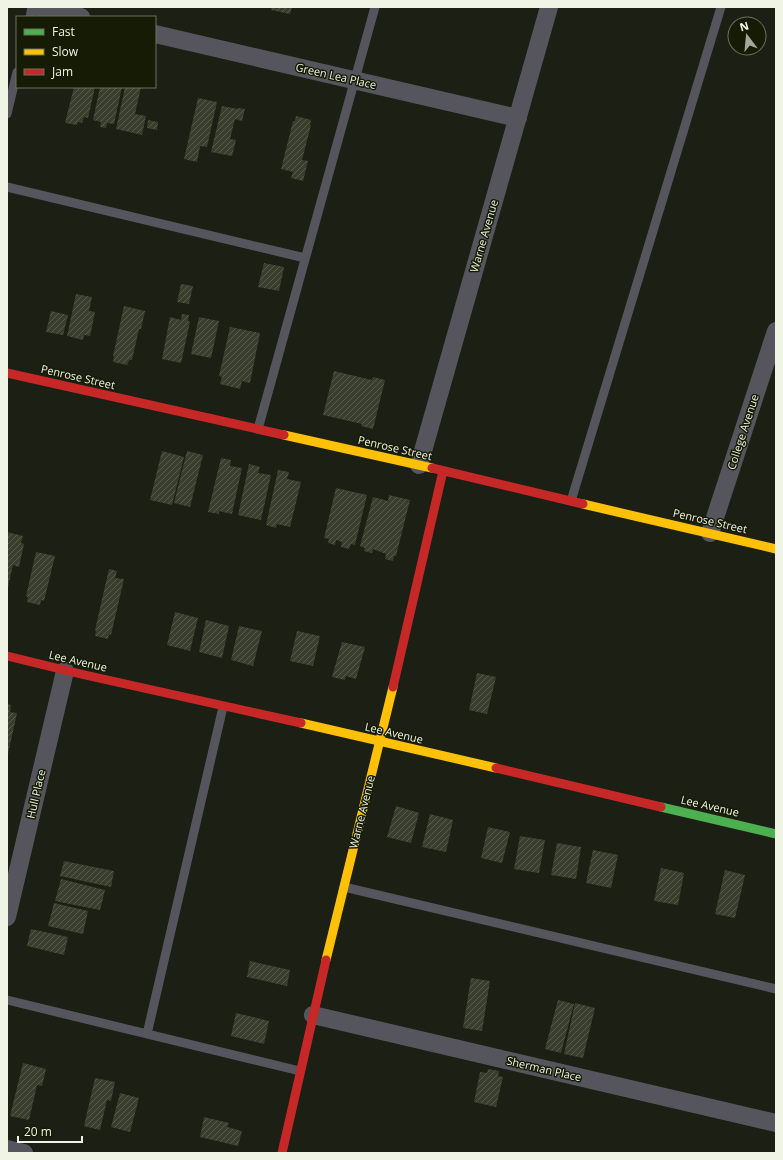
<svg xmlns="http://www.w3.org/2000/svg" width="783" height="1160" font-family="'Open Sans',sans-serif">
  <defs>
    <pattern id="building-hatch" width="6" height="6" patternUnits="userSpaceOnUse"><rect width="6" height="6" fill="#3a3f2d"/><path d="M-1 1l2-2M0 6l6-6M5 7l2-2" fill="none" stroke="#575b4b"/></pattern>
  </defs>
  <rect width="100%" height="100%" fill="#1c1f13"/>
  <path fill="url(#building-hatch)" d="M 272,7 L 292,7 L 290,14 L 271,10 Z
    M 74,87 L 95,87 L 88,118 L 84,117 L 82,123 L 78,122 L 77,125 L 65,123 Z
    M 100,87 L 122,87 L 114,124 L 107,123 L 106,128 L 100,127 L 101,122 L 93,120 Z
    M 125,87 L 141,87 L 135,114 L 146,116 L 142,135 L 116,129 Z
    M 198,98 L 217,102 L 207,147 L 200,146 L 197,162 L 184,159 Z
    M 222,106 L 238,109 L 238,108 L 245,109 L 242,121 L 235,119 L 230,139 L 236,140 L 232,156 L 211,152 Z
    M 296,116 L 311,120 L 310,125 L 311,125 L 302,160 L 308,161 L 303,181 L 291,178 L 293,172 L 281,169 L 293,121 L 295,121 Z
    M 148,120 L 158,122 L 157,130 L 147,128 Z
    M 264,263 L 284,267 L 279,291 L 258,287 Z
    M 181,284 L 193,286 L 189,304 L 177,302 Z
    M 76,294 L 92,297 L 89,311 L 95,312 L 90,336 L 84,335 L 83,340 L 67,336 Z
    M 124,306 L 145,311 L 141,329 L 139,329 L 132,360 L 129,360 L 127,365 L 113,362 L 114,356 L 113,356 Z
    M 51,311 L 68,315 L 63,335 L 46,332 Z
    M 182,314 L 189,315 L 188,321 L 190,322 L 181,363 L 162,359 L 170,317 L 181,320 Z
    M 199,317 L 219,321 L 211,358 L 191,354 Z
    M 230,327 L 260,333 L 250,383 L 242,381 L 240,389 L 220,384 L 222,377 L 219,376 Z
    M 334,371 L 372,380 L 373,377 L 385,380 L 373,429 L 361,426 L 362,424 L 323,415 Z
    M 162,451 L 184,457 L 172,505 L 150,500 Z
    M 187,451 L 203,455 L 190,507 L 174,503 Z
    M 221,458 L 231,460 L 230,466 L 242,468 L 232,514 L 219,511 L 219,514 L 208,512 Z
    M 249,464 L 260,467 L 258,473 L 271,475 L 261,520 L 238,515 Z
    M 278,470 L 289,472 L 287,479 L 301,482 L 290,527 L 277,524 L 276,528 L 266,525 Z
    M 336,488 L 367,495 L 355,545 L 351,544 L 349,549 L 341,547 L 342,542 L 336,540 L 335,545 L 328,543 L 329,539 L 324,538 Z
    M 389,495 L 410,500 L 396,556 L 394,556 L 393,561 L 385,559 L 386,554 L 373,549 L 372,553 L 364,551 L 365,548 L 360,546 L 373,497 L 388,501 Z
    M 7,532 L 23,536 L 21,543 L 24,544 L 19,567 L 13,565 L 8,587 Z
    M 36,552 L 55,556 L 44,601 L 41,600 L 40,605 L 27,602 L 28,597 L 26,596 Z
    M 109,569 L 117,571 L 115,578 L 124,579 L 111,635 L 109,634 L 108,639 L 95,636 L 96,631 L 95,630 Z
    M 175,612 L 198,618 L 190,651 L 167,645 Z
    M 206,620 L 229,626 L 222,658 L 199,652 Z
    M 239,626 L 262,631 L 253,666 L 231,660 Z
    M 297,631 L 320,636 L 313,666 L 290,661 Z
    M 342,642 L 365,647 L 356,679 L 346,676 L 345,680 L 332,677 Z
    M 477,673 L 496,677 L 487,714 L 469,710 Z
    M 7,704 L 11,705 L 10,712 L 17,713 L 8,754 Z
    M 396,806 L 419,813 L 411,843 L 387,837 Z
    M 430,814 L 453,820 L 446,852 L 422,847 Z
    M 488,827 L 510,832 L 502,863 L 481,858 Z
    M 520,836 L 545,840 L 539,873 L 514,869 Z
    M 557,843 L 581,847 L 576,879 L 551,875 Z
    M 593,850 L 618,855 L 611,888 L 586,883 Z
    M 64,861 L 114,871 L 111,887 L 60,876 Z
    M 661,868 L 684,873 L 678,905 L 654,901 Z
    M 725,870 L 745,875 L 735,918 L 715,914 Z
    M 61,879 L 105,890 L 100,910 L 55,901 Z
    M 54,903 L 88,911 L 83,934 L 48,926 Z
    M 31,929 L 68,937 L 64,955 L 27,946 Z
    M 250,961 L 290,970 L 287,986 L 247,977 Z
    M 471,978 L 490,981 L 482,1031 L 463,1028 Z
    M 558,1000 L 574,1004 L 561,1053 L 545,1049 Z
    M 575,1003 L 595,1008 L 583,1058 L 564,1054 Z
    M 236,1013 L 269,1021 L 264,1044 L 231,1036 Z
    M 23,1063 L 46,1069 L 42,1086 L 37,1085 L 29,1120 L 10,1116 Z
    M 488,1069 L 499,1071 L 498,1076 L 503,1077 L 496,1107 L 474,1102 L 480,1072 L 487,1073 Z
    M 95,1078 L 115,1082 L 111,1101 L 107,1100 L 100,1130 L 84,1126 Z
    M 120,1093 L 139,1098 L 130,1132 L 111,1127 Z
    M 204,1117 L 229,1123 L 227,1127 L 242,1131 L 238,1146 L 200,1137 Z"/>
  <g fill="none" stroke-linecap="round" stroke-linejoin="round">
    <path stroke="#56555e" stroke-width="9" d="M 30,17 L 32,7
      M 7,114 L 17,72
      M 7,187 L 305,258
      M 258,429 L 375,7
      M 571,501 L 721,7
      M 344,887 L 776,989
      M 7,1000 L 300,1071
      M 147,1034 L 223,707"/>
    <path stroke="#56555e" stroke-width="18" d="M 38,7 L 81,17
      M 155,34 L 518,118
      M 419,465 L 549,7
      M 710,533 L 776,331
      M 7,917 L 65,671
      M 313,1015 L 776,1123
      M 7,1149 L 24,1153"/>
    <path stroke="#4caf50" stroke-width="9" d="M 661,807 L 776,834"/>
    <path stroke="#ffc107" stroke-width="9" d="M 284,435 L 432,468
      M 583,504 L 776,549
      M 301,723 L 496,768
      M 326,960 L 393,687"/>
    <path stroke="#c62828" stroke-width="9" d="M 7,373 L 284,435
      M 432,468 L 583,504
      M 7,656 L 85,675 L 301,723
      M 393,687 L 443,471
      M 496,768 L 661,807
      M 282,1153 L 326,960"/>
  </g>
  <g text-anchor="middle" stroke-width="3" stroke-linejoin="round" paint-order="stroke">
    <g font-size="11" fill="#eff4e5" stroke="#151b05">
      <text transform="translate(336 76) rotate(13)" y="4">Green Lea Place</text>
      <text transform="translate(484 236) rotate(-74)" y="4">Warne Avenue</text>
      <text transform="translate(78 377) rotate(13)" y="4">Penrose Street</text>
      <text transform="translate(743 432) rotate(-72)" y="4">College Avenue</text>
      <text transform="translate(395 448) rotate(13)" y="4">Penrose Street</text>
      <text transform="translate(710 521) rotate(13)" y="4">Penrose Street</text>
      <text transform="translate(78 661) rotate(13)" y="4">Lee Avenue</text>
      <text transform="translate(394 733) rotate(13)" y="4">Lee Avenue</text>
      <text transform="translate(36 794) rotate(-77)" y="4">Hull Place</text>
      <text transform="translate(710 806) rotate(13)" y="4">Lee Avenue</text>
      <text transform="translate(362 812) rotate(-76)" y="4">Warne Avenue</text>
      <text transform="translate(544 1069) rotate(13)" y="4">Sherman Place</text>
    </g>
  </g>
  <rect width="783" height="1160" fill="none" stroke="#eff4e5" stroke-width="16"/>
  <rect x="16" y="16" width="140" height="72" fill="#151b05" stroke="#6c725f"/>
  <rect x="24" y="29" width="20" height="6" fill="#4caf50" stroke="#6c725f"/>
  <text x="52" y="36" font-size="12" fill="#eff4e5">Fast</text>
  <rect x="24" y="49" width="20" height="6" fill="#ffc107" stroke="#6c725f"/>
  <text x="52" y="56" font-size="12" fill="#eff4e5">Slow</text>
  <rect x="24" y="69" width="20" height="6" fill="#c62828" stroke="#6c725f"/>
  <text x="52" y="76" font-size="12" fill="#eff4e5">Jam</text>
  <g transform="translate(747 36) rotate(344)"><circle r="19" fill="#151b05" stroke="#6c725f"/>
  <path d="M0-3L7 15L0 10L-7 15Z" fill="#a5a99c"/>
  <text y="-6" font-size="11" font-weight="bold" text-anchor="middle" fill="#eff4e5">N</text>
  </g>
  <path d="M18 1136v6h64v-6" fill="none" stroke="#eff4e5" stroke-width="2"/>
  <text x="24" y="1136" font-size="12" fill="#eff4e5" stroke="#151b05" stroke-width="3" paint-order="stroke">20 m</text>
</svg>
